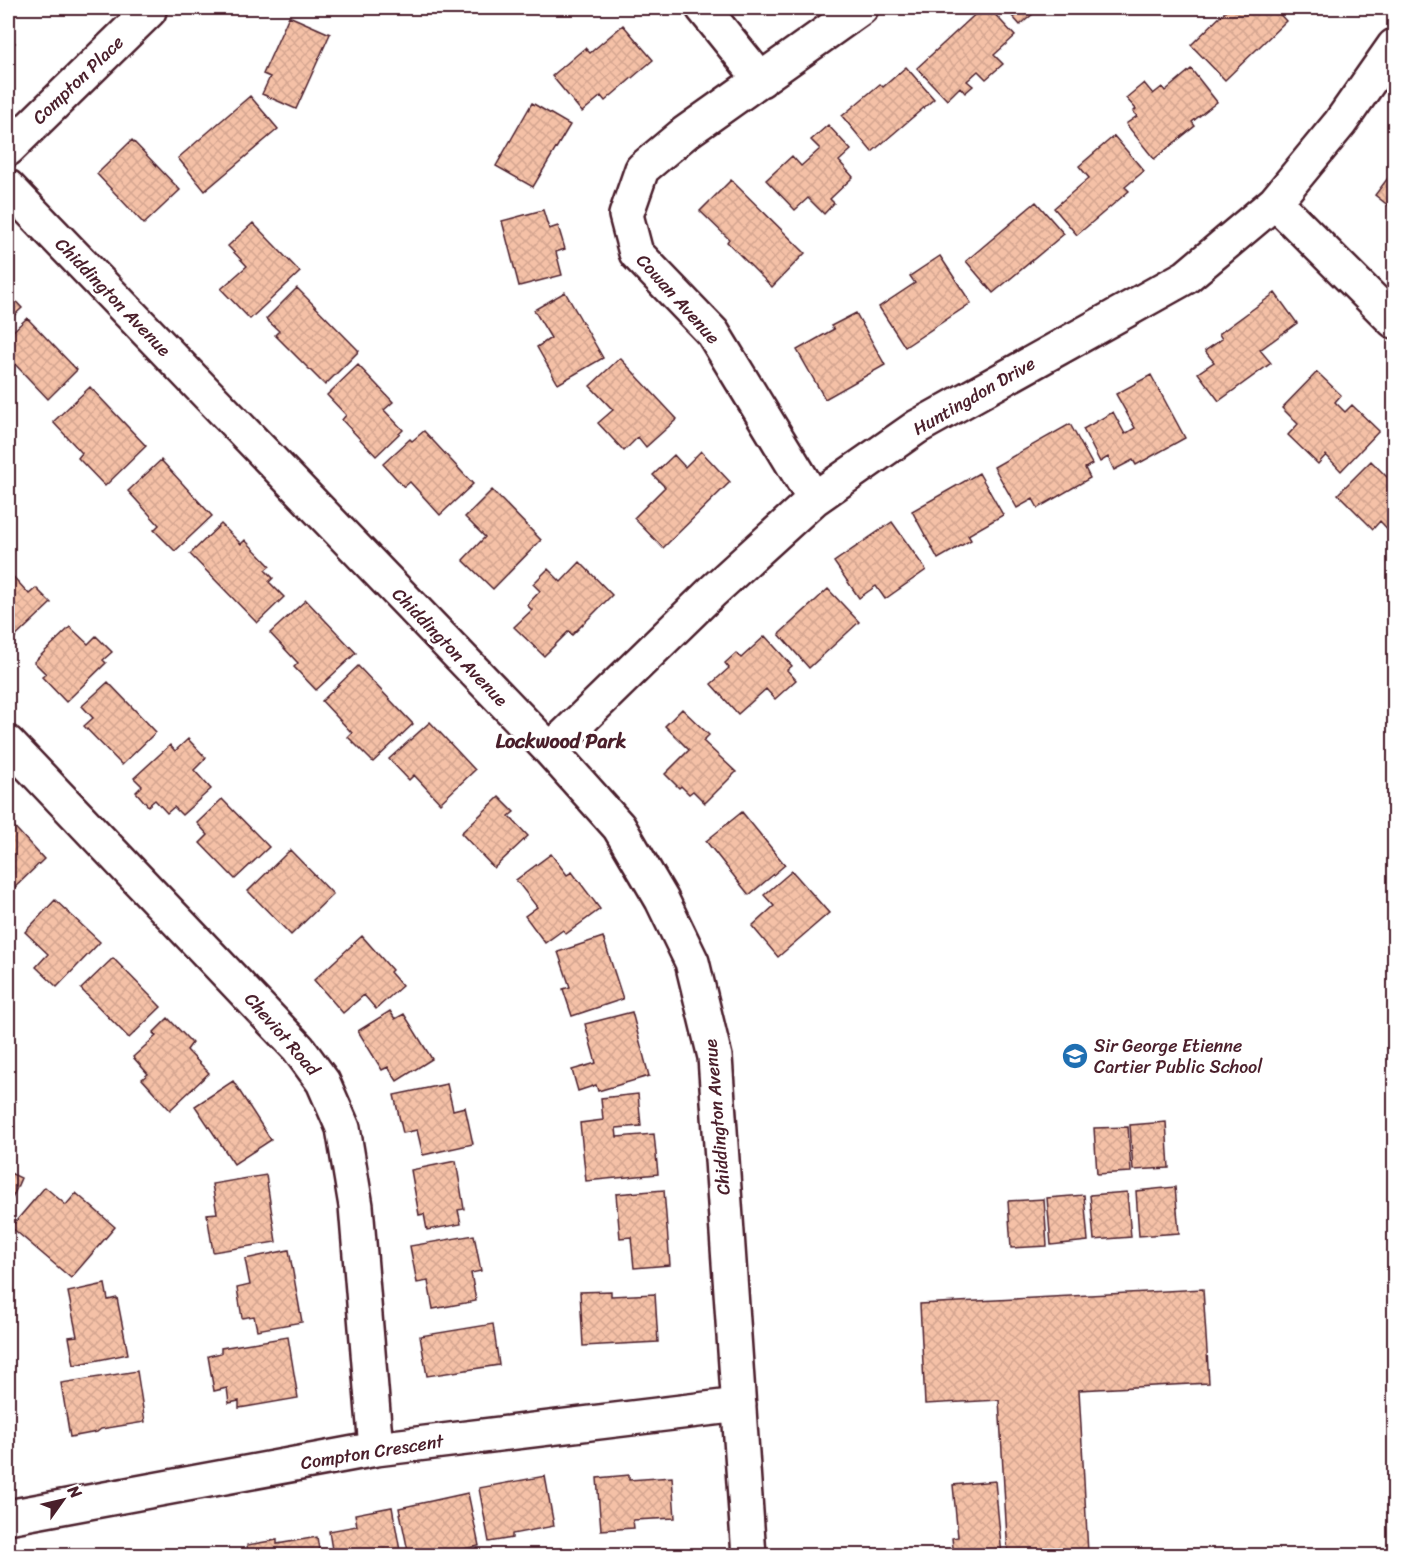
<svg xmlns="http://www.w3.org/2000/svg" width="1402" height="1563" font-family="Sriracha,sans-serif">
  <defs>
    <pattern id="building-cross-hatch" width="8" height="8" patternUnits="userSpaceOnUse" patternTransform="scale(1.5)"><rect width="8" height="8" fill="#f5c1a7"/><path d="M0 0l8 8M0 8l8-8" fill="none" stroke="#d4a590"/></pattern>
  </defs>
  <rect width="100%" height="100%" fill="#fff"/>
  <filter id="ink" filterUnits="userSpaceOnUse"><feTurbulence type="fractalNoise" baseFrequency=".0167" numOctaves="2"/><feDisplacementMap in="SourceGraphic" scale="12" xChannelSelector="R" yChannelSelector="G"/><feConvolveMatrix kernelMatrix="1 2 1 2 8 2 1 2 1" color-interpolation-filters="sRGB"/></filter>
  <g filter="url(#ink)">
    <path fill="url(#building-cross-hatch)" stroke="#4a1f2b" stroke-width="1.5" d="M 982,8 L 989,8 L 1015,36 L 994,55 L 1003,64 L 986,79 L 978,71 L 967,81 L 973,86 L 965,93 L 960,87 L 947,100 L 917,68 Z
      M 1005,8 L 1040,8 L 1020,25 Z
      M 1229,8 L 1274,8 L 1286,21 L 1225,80 L 1191,45 Z
      M 289,16 L 330,34 L 296,109 L 262,94 L 270,77 L 263,74 Z
      M 623,25 L 653,60 L 605,101 L 601,96 L 582,112 L 552,76 L 585,48 L 590,53 Z
      M 8,35 L 15,43 L 8,51 Z
      M 906,67 L 934,99 L 872,152 L 842,116 L 880,84 L 883,87 Z
      M 1191,69 L 1217,102 L 1192,122 L 1195,126 L 1154,159 L 1126,124 L 1137,116 L 1133,112 L 1136,109 L 1126,98 L 1144,83 L 1153,94 L 1162,87 L 1165,91 Z
      M 250,96 L 278,129 L 205,191 L 178,158 Z
      M 532,103 L 570,125 L 533,187 L 496,166 Z
      M 828,125 L 851,150 L 839,161 L 853,177 L 830,199 L 834,203 L 824,214 L 808,198 L 795,210 L 766,180 L 792,156 L 801,166 L 820,149 L 811,140 Z
      M 1114,136 L 1144,171 L 1125,187 L 1129,191 L 1077,235 L 1054,208 L 1089,178 L 1079,166 Z
      M 132,140 L 180,190 L 144,224 L 97,174 Z
      M 1394,170 L 1394,210 L 1375,195 Z
      M 731,180 L 805,253 L 772,287 L 727,242 L 729,239 L 700,211 Z
      M 1036,202 L 1064,234 L 993,293 L 966,261 Z
      M 543,210 L 549,229 L 558,226 L 565,249 L 556,252 L 562,275 L 519,286 L 502,221 Z
      M 253,223 L 300,272 L 250,319 L 221,289 L 247,266 L 228,246 Z
      M 940,256 L 971,303 L 905,347 L 879,307 L 915,283 L 910,276 Z
      M 297,288 L 359,351 L 325,385 L 275,335 L 279,331 L 266,319 Z
      M 565,292 L 603,358 L 558,384 L 537,347 L 551,338 L 534,310 Z
      M 8,293 L 22,308 L 8,321 Z
      M 1275,293 L 1297,323 L 1260,350 L 1271,363 L 1219,401 L 1198,373 L 1214,362 L 1205,351 L 1222,339 L 1219,334 Z
      M 856,313 L 885,365 L 825,399 L 797,350 L 834,329 L 831,326 Z
      M 27,318 L 77,370 L 48,399 L 8,357 L 8,336 Z
      M 620,358 L 677,419 L 646,447 L 638,437 L 624,451 L 598,423 L 613,410 L 590,386 Z
      M 358,365 L 393,402 L 384,410 L 403,430 L 376,456 L 342,420 L 346,415 L 327,395 Z
      M 1317,372 L 1341,395 L 1335,402 L 1345,412 L 1352,405 L 1379,431 L 1341,471 L 1326,455 L 1318,464 L 1288,435 L 1298,424 L 1282,408 Z
      M 1151,375 L 1185,438 L 1136,465 L 1133,460 L 1114,470 L 1108,457 L 1100,462 L 1083,429 L 1113,412 L 1125,434 L 1135,428 L 1116,394 Z
      M 90,387 L 146,446 L 105,486 L 78,458 L 82,453 L 53,422 Z
      M 1070,424 L 1092,464 L 1085,468 L 1090,478 L 1038,508 L 1033,499 L 1017,508 L 994,467 Z
      M 424,431 L 473,484 L 440,515 L 410,482 L 404,487 L 383,464 L 410,439 L 412,441 Z
      M 701,451 L 730,482 L 663,548 L 634,518 L 665,487 L 653,475 L 674,455 L 685,467 Z
      M 161,460 L 212,516 L 175,551 L 154,530 L 159,525 L 128,491 Z
      M 1371,461 L 1394,484 L 1394,536 L 1380,521 L 1373,529 L 1338,494 Z
      M 979,473 L 1003,515 L 968,535 L 971,540 L 938,559 L 912,511 Z
      M 492,490 L 541,540 L 493,589 L 463,560 L 485,537 L 465,517 Z
      M 892,522 L 926,570 L 885,599 L 876,586 L 859,598 L 834,562 Z
      M 221,524 L 241,544 L 245,540 L 270,566 L 265,570 L 273,578 L 269,582 L 284,597 L 257,623 L 190,554 Z
      M 580,562 L 612,595 L 572,635 L 569,631 L 544,656 L 514,627 L 532,610 L 527,605 L 540,591 L 533,584 L 548,569 L 561,582 Z
      M 8,571 L 29,594 L 36,588 L 51,603 L 9,643 L 8,642 Z
      M 828,589 L 859,622 L 809,668 L 779,634 Z
      M 306,600 L 356,653 L 316,690 L 294,667 L 298,663 L 270,633 Z
      M 70,627 L 88,644 L 96,636 L 112,652 L 103,660 L 106,663 L 66,702 L 42,677 L 46,674 L 34,662 Z
      M 765,636 L 792,666 L 787,670 L 796,680 L 775,699 L 766,689 L 738,714 L 711,684 L 729,668 L 725,663 L 736,653 L 741,658 Z
      M 358,666 L 413,724 L 373,762 L 348,737 L 352,733 L 322,701 Z
      M 108,682 L 156,732 L 122,765 L 84,726 L 93,718 L 82,706 Z
      M 682,709 L 709,735 L 703,741 L 736,772 L 705,803 L 693,791 L 689,794 L 681,786 L 679,788 L 665,774 L 689,750 L 665,726 Z
      M 430,722 L 475,770 L 440,803 L 414,775 L 409,780 L 389,759 Z
      M 188,739 L 206,758 L 194,770 L 211,789 L 182,815 L 174,807 L 167,813 L 155,800 L 148,806 L 136,792 L 142,786 L 134,778 L 170,745 L 175,751 Z
      M 499,797 L 514,812 L 509,816 L 528,836 L 494,868 L 461,833 Z
      M 222,799 L 269,847 L 235,879 L 200,843 L 208,835 L 197,823 Z
      M 742,812 L 785,865 L 749,895 L 706,841 Z
      M 8,820 L 44,859 L 8,894 Z
      M 290,850 L 333,894 L 291,935 L 248,891 Z
      M 551,854 L 567,875 L 572,872 L 600,909 L 566,934 L 563,930 L 545,943 L 525,916 L 537,907 L 516,880 Z
      M 792,871 L 829,913 L 778,957 L 752,926 L 774,906 L 764,895 Z
      M 55,900 L 100,942 L 57,987 L 36,967 L 48,954 L 25,932 Z
      M 362,936 L 392,970 L 390,972 L 402,986 L 376,1009 L 364,995 L 343,1013 L 314,980 Z
      M 603,937 L 623,999 L 572,1016 L 563,989 L 570,987 L 558,952 Z
      M 113,958 L 161,1007 L 129,1038 L 81,989 Z
      M 390,1011 L 395,1019 L 404,1014 L 432,1059 L 397,1081 L 388,1067 L 382,1070 L 358,1031 Z
      M 632,1012 L 649,1076 L 598,1091 L 596,1085 L 578,1091 L 572,1070 L 596,1063 L 585,1024 Z
      M 168,1018 L 192,1043 L 187,1050 L 209,1073 L 170,1110 L 142,1079 L 148,1074 L 133,1057 L 156,1036 L 153,1033 Z
      M 233,1081 L 271,1140 L 234,1164 L 195,1106 Z
      M 447,1084 L 453,1110 L 465,1107 L 473,1144 L 423,1155 L 417,1130 L 403,1133 L 394,1095 Z
      M 638,1094 L 641,1126 L 616,1128 L 617,1137 L 654,1134 L 658,1174 L 586,1181 L 580,1123 L 603,1120 L 601,1098 Z
      M 1166,1122 L 1169,1168 L 1133,1170 L 1130,1125 Z
      M 1128,1127 L 1131,1172 L 1097,1174 L 1094,1128 Z
      M 456,1161 L 464,1209 L 458,1210 L 461,1224 L 427,1230 L 424,1214 L 419,1215 L 411,1170 Z
      M 8,1172 L 21,1178 L 8,1208 Z
      M 266,1175 L 276,1242 L 213,1252 L 207,1214 L 217,1213 L 212,1184 Z
      M 45,1187 L 66,1205 L 76,1193 L 115,1227 L 71,1278 L 11,1227 Z
      M 1175,1187 L 1179,1233 L 1139,1236 L 1136,1191 Z
      M 664,1190 L 670,1265 L 634,1268 L 631,1237 L 620,1238 L 616,1194 Z
      M 1127,1192 L 1131,1237 L 1094,1240 L 1090,1195 Z
      M 1084,1195 L 1088,1241 L 1051,1245 L 1047,1198 Z
      M 1044,1199 L 1047,1246 L 1011,1248 L 1008,1201 Z
      M 474,1235 L 481,1271 L 471,1273 L 476,1301 L 433,1309 L 428,1281 L 417,1283 L 410,1246 Z
      M 289,1250 L 302,1322 L 257,1330 L 254,1316 L 242,1318 L 237,1288 L 250,1285 L 245,1259 Z
      M 105,1284 L 108,1300 L 117,1298 L 128,1354 L 74,1365 L 69,1337 L 77,1336 L 68,1292 Z
      M 1203,1289 L 1209,1383 L 1079,1390 L 1088,1553 L 1008,1556 L 999,1400 L 925,1404 L 920,1304 Z
      M 611,1291 L 611,1296 L 655,1294 L 658,1342 L 583,1346 L 580,1292 Z
      M 493,1324 L 499,1365 L 427,1376 L 420,1336 Z
      M 288,1337 L 298,1398 L 239,1408 L 239,1401 L 229,1403 L 227,1388 L 214,1391 L 208,1356 L 221,1353 L 221,1348 Z
      M 137,1371 L 145,1422 L 101,1429 L 97,1432 L 70,1437 L 61,1383 Z
      M 629,1475 L 629,1480 L 672,1477 L 675,1518 L 633,1520 L 634,1528 L 601,1530 L 597,1478 Z
      M 545,1476 L 554,1526 L 512,1534 L 512,1538 L 489,1542 L 479,1488 Z
      M 995,1481 L 1002,1556 L 954,1556 L 952,1538 L 958,1537 L 953,1485 Z
      M 468,1493 L 479,1546 L 437,1554 L 437,1556 L 409,1556 L 399,1508 Z
      M 392,1507 L 401,1556 L 333,1556 L 329,1531 L 357,1526 L 355,1514 Z
      M 317,1537 L 320,1556 L 249,1556 L 247,1545 L 277,1540 L 277,1544 Z
      M 236,1550 L 237,1556 L 199,1556 Z
      M 678,1553 L 679,1556 L 637,1556 Z"/>
    <g fill="none" stroke-linecap="round" stroke-linejoin="round">
      <g stroke="#4a1f2b" stroke-width="38">
        <path id="minor" d="M 703,8 L 761,80
          M 8,149 L 149,11
          M 8,187 L 550,750 L 619,827 L 662,900 L 692,962 L 715,1057 L 749,1556
          M 1275,202 L 1394,321
          M 814,499 L 713,333 L 636,253 L 626,215 L 642,169 L 685,133 L 861,8
          M 8,743 L 298,1048 L 323,1082 L 343,1128 L 356,1206 L 376,1449
          M 550,750 L 713,591 L 814,499 L 917,427 L 1186,277 L 1275,202 L 1340,123 L 1394,46
          M 8,1517 L 376,1449 L 739,1405"/>
      </g>
      <use href="#minor" stroke="#fff" stroke-width="33"/>
    </g>
  </g>
  <defs>
    <g id="school-disc" transform="scale(1.35)"><circle r="9.5" fill="#1f6fb2" stroke="#fff"/><path d="M0-5L7-2L0 1L-7-2ZM-4 1L0 2.5L4 1V4Q0 6-4 4Z" fill="#fff"/></g>
  </defs>
  <g fill-rule="evenodd">
    <use href="#school-disc" x="1075" y="1056"/>
  </g>
  <g text-anchor="middle" stroke-width="6" stroke-linejoin="round" paint-order="stroke">
    <g font-size="18" fill="#4a1f2b" stroke="#fff">
      <text transform="translate(78 80) rotate(-44)" y="6">Compton Place</text>
      <text transform="translate(113 297) rotate(46)" y="6">Chiddington Avenue</text>
      <text transform="translate(678 299) rotate(48)" y="6">Cowan Avenue</text>
      <text transform="translate(974 396) rotate(-30)" y="6">Huntingdon Drive</text>
      <text transform="translate(450 647) rotate(46)" y="6">Chiddington Avenue</text>
      <text transform="translate(282 1034) rotate(49)" y="6">Cheviot Road</text>
      <text transform="translate(717 1117) rotate(-95)" y="6">Chiddington Avenue</text>
      <text transform="translate(372 1452) rotate(-9)" y="6">Compton Crescent</text>
    </g>
    <g font-size="18" fill="#4a1f2b" stroke="#fff" text-anchor="start">
      <text x="1094" y="1052">Sir George Etienne<tspan x="1094" dy="21">Cartier Public School</tspan></text>
    </g>
    <g font-size="20" font-weight="bold" fill="#4a1f2b" stroke="#fff">
      <text x="561" y="748">Lockwood Park</text>
    </g>
  </g>
  <rect width="1402" height="1563" fill="none" stroke="#fff" stroke-width="30"/>
  <rect x="15" y="15" width="1372" height="1533" fill="none" stroke="#4a1f2b" stroke-width="2" filter="url(#ink)"/>
  <g transform="translate(63 1500) rotate(56)" stroke="#ffffff" stroke-width="4.5" paint-order="stroke">
  <path d="M0-4.5L10 22L0 15L-10 22Z" fill="#4a1f2b"/>
  <text y="-9" font-size="16" font-weight="bold" text-anchor="middle" fill="#4a1f2b">N</text>
  </g>
</svg>
